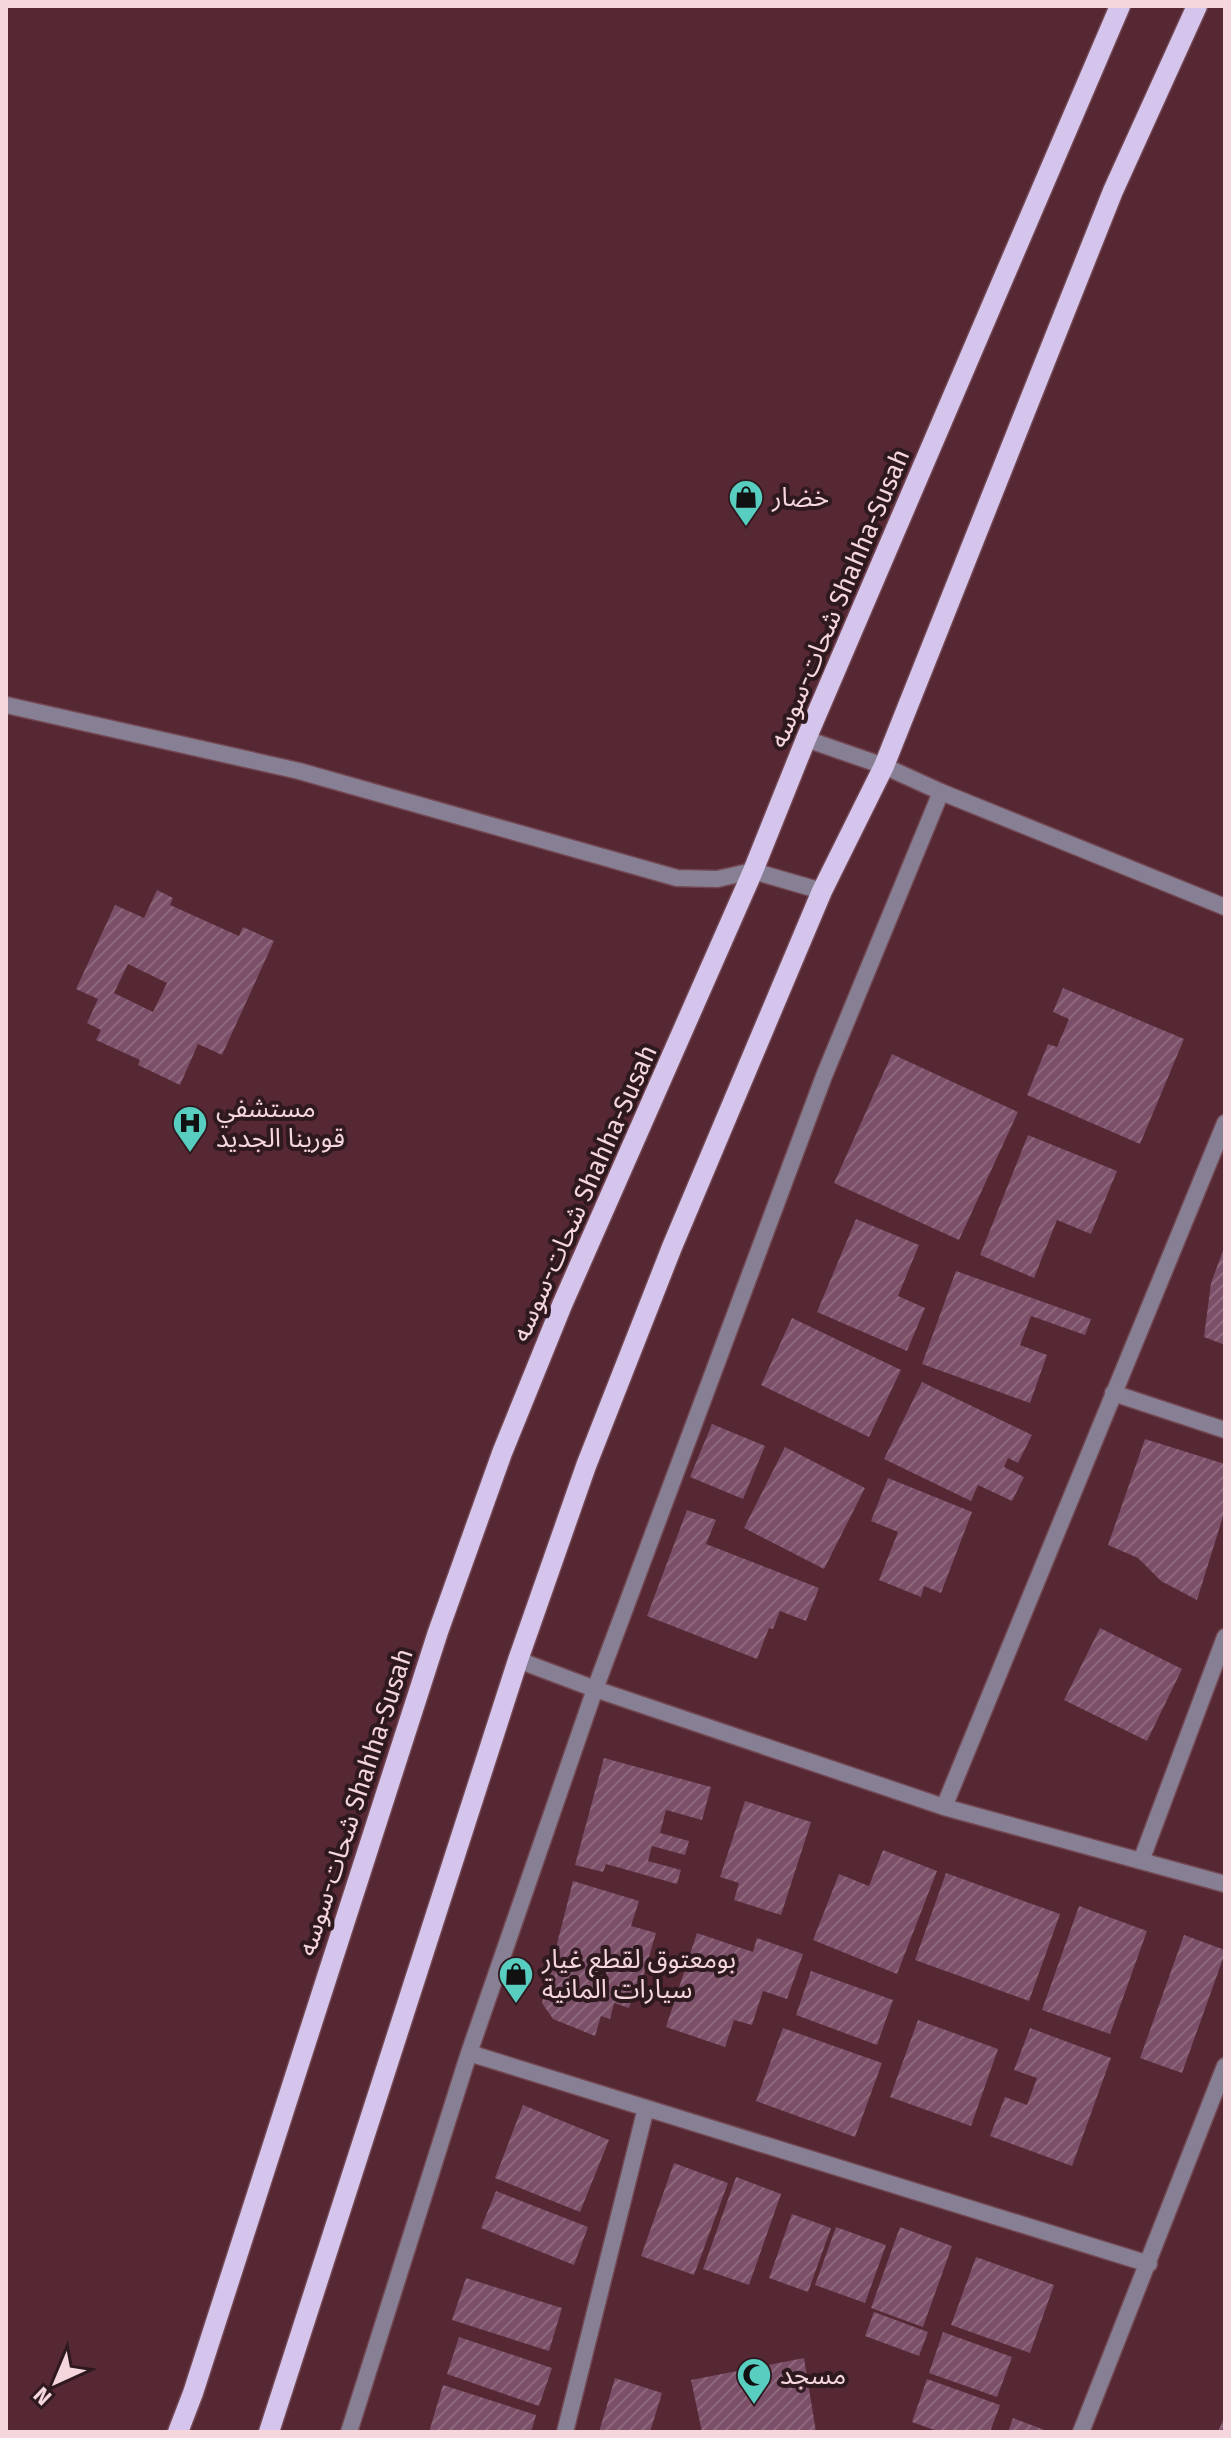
<svg xmlns="http://www.w3.org/2000/svg" width="1231" height="2438" font-family="'Fira Sans','Noto Sans Arabic',sans-serif">
  <defs>
    <pattern id="building-hatch" width="6" height="6" patternUnits="userSpaceOnUse" patternTransform="scale(2)"><rect width="6" height="6" fill="#7b4f68"/><path d="M-1 1l2-2M0 6l6-6M5 7l2-2" fill="none" stroke="#8e687d"/></pattern>
  </defs>
  <rect width="100%" height="100%" fill="#552834"/>
  <path fill="url(#building-hatch)" fill-rule="evenodd" d="M 157,890 L 173,898 L 170,905 L 239,936 L 243,927 L 274,941 L 222,1055 L 198,1044 L 180,1085 L 138,1065 L 140,1060 L 96,1040 L 101,1030 L 87,1023 L 98,999 L 76,989 L 115,905 L 144,918 ZM 128,964 L 167,983 L 153,1012 L 114,993 Z
    M 1063,988 L 1184,1039 L 1140,1144 L 1027,1095 L 1048,1044 L 1057,1047 L 1069,1019 L 1053,1012 Z
    M 892,1054 L 1018,1112 L 959,1240 L 834,1183 Z
    M 1028,1135 L 1117,1171 L 1091,1234 L 1057,1220 L 1034,1278 L 980,1255 Z
    M 856,1219 L 919,1245 L 898,1296 L 925,1308 L 907,1351 L 817,1312 Z
    M 1225,1245 L 1225,1345 L 1204,1337 L 1211,1283 Z
    M 956,1271 L 1091,1319 L 1085,1335 L 1031,1316 L 1020,1345 L 1047,1355 L 1030,1403 L 922,1364 Z
    M 792,1318 L 901,1370 L 869,1437 L 761,1385 Z
    M 922,1382 L 1032,1435 L 1018,1463 L 1008,1458 L 1004,1467 L 1024,1477 L 1012,1501 L 978,1485 L 971,1501 L 884,1459 Z
    M 712,1424 L 765,1446 L 743,1499 L 690,1477 Z
    M 1145,1439 L 1225,1464 L 1225,1510 L 1197,1600 L 1161,1581 L 1138,1558 L 1108,1545 Z
    M 785,1447 L 865,1488 L 824,1569 L 744,1528 Z
    M 888,1478 L 972,1512 L 941,1593 L 924,1586 L 921,1597 L 879,1580 L 898,1532 L 871,1521 Z
    M 687,1510 L 716,1520 L 706,1544 L 819,1588 L 806,1621 L 780,1611 L 773,1629 L 769,1628 L 757,1659 L 647,1616 Z
    M 1100,1628 L 1182,1669 L 1147,1741 L 1064,1700 Z
    M 604,1758 L 711,1787 L 702,1820 L 666,1810 L 660,1833 L 689,1841 L 685,1855 L 652,1846 L 648,1861 L 681,1870 L 677,1884 L 606,1864 L 603,1872 L 575,1865 Z
    M 745,1801 L 811,1822 L 781,1915 L 734,1900 L 739,1883 L 720,1877 Z
    M 883,1850 L 937,1871 L 897,1974 L 813,1940 L 839,1874 L 869,1886 Z
    M 946,1873 L 1060,1914 L 1029,2001 L 915,1960 Z
    M 573,1881 L 639,1901 L 631,1926 L 656,1933 L 637,1997 L 633,1996 L 629,2008 L 614,2003 L 610,2019 L 601,2016 L 595,2036 L 553,2019 L 542,2003 Z
    M 1079,1906 L 1147,1931 L 1110,2034 L 1042,2010 Z
    M 697,1933 L 753,1952 L 757,1938 L 803,1954 L 787,1999 L 763,1991 L 752,2025 L 734,2020 L 725,2047 L 666,2027 Z
    M 1184,1935 L 1225,1950 L 1225,1953 L 1182,2073 L 1140,2058 Z
    M 811,1971 L 893,2000 L 877,2045 L 796,2015 Z
    M 918,2020 L 998,2049 L 971,2126 L 890,2097 Z
    M 783,2028 L 882,2063 L 855,2137 L 756,2101 Z
    M 1030,2028 L 1111,2058 L 1072,2166 L 990,2136 L 1005,2097 L 1027,2105 L 1037,2078 L 1014,2070 Z
    M 523,2105 L 609,2140 L 580,2212 L 495,2178 Z
    M 674,2163 L 728,2183 L 694,2275 L 641,2256 Z
    M 736,2177 L 781,2194 L 749,2285 L 703,2269 Z
    M 496,2191 L 588,2227 L 574,2265 L 481,2228 Z
    M 792,2214 L 831,2228 L 808,2292 L 769,2278 Z
    M 836,2227 L 886,2245 L 865,2303 L 815,2285 Z
    M 900,2227 L 952,2246 L 923,2327 L 871,2308 Z
    M 976,2257 L 1054,2285 L 1030,2353 L 951,2325 Z
    M 466,2278 L 562,2308 L 549,2351 L 452,2320 Z
    M 874,2312 L 928,2332 L 919,2356 L 865,2336 Z
    M 943,2332 L 1012,2357 L 997,2397 L 929,2373 Z
    M 459,2337 L 552,2368 L 539,2406 L 447,2374 Z
    M 804,2358 L 816,2432 L 702,2432 L 691,2380 Z
    M 615,2378 L 662,2393 L 650,2432 L 599,2432 Z
    M 927,2379 L 1000,2405 L 990,2432 L 940,2432 L 912,2422 Z
    M 443,2385 L 536,2415 L 531,2432 L 429,2432 Z
    M 1225,2415 L 1225,2432 L 1218,2432 Z
    M 1013,2418 L 1050,2432 L 1008,2432 Z"/>
  <g fill="none" stroke-linecap="round" stroke-linejoin="round">
    <g stroke="#724752" stroke-width="19">
      <path id="minor" d="M 6,705 L 299,771 L 677,878 L 717,879 L 753,871 L 822,891
        M 1113,1393 L 1225,1430
        M 518,1660 L 595,1689 L 944,1807 L 1225,1884
        M 944,1807 L 1225,1123
        M 1141,1861 L 1225,1637
        M 469,2053 L 1149,2264
        M 349,2432 L 469,2053 L 595,1689 L 824,1076 L 941,792
        M 565,2432 L 646,2108
        M 1081,2432 L 1225,2066"/>
    </g>
    <g stroke="#724752" stroke-width="19">
      <path id="tertiary" d="M 806,739 L 884,766 L 941,792 L 1225,907"/>
    </g>
    <g stroke="#724752" stroke-width="23">
      <path id="primary" d="M 178,2432 L 193,2393 L 438,1632 L 502,1453 L 562,1305 L 753,871 L 806,739 L 1120,6
        M 269,2432 L 518,1660 L 586,1466 L 672,1247 L 822,891 L 884,766 L 1113,191 L 1197,6"/>
    </g>
    <use href="#minor" stroke="#877f93" stroke-width="16"/>
    <use href="#tertiary" stroke="#877f93" stroke-width="16"/>
    <use href="#primary" stroke="#d5c4ec" stroke-width="20"/>
  </g>
  <defs>
    <g id="shop-pin" transform="scale(1.8)"><path d="M0 17L-7.5 6A9.5 9.5 0 1 1 7.5 6Z" fill="#58cec0" stroke="#2e191e"/><path d="M-5-2.5h2.3a2.7 3.5 0 0 1 5.4 0H5L5.5 6h-11ZM-1.5-2.5h3a1.5 2.3 0 0 0-3 0Z" fill="#111"/></g>
    <g id="hospital-pin" transform="scale(1.8)"><path d="M0 17L-7.5 6A9.5 9.5 0 1 1 7.5 6Z" fill="#58cec0" stroke="#2e191e"/><path d="M-5-5h3v3.5h4V-5h3V5h-3V1.5h-4V5h-3Z" fill="#111"/></g>
    <g id="mosque-pin" transform="scale(1.8)"><path d="M0 17L-7.5 6A9.5 9.5 0 1 1 7.5 6Z" fill="#58cec0" stroke="#2e191e"/><path d="M3.5-4.9A6 6 0 1 0 3.5 4.9A5 5 0 1 1 3.5-4.9Z" fill="#111"/></g>
  </defs>
  <g fill-rule="evenodd">
    <use href="#shop-pin" x="746" y="497"/>
    <use href="#hospital-pin" x="190" y="1123"/>
    <use href="#shop-pin" x="516" y="1974"/>
    <use href="#mosque-pin" x="754" y="2375"/>
  </g>
  <g text-anchor="middle" stroke-width="8" stroke-linejoin="round" paint-order="stroke">
    <g font-size="26" fill="#f4d6dc" stroke="#2e191e" text-anchor="start">
      <text x="772" y="506">خضار</text>
      <text x="216" y="1117">مستشفي<tspan x="216" dy="30">قورينا الجديد</tspan></text>
      <text x="542" y="1968">بومعتوق لقطع غيار<tspan x="542" dy="30">سيارات المانية</tspan></text>
      <text x="780" y="2384">مسجد</text>
    </g>
    <g font-size="26" fill="#f4d6dc" stroke="#2e191e">
      <text transform="translate(839 598) rotate(-67)" y="9">شحات-سوسه Shahha-Susah</text>
      <text transform="translate(584 1193) rotate(-66)" y="9">شحات-سوسه Shahha-Susah</text>
      <text transform="translate(355 1802) rotate(-72)" y="9">شحات-سوسه Shahha-Susah</text>
    </g>
  </g>
  <rect width="1231" height="2438" fill="none" stroke="#f4d6dc" stroke-width="16"/>
  <g transform="translate(56 2382) rotate(224)" stroke="#2e191e" stroke-width="6" paint-order="stroke">
  <path d="M0-6L14 30L0 20L-14 30Z" fill="#f4d6dc"/>
  <text y="-12" font-size="22" font-weight="bold" text-anchor="middle" fill="#f4d6dc">N</text>
  </g>
</svg>
